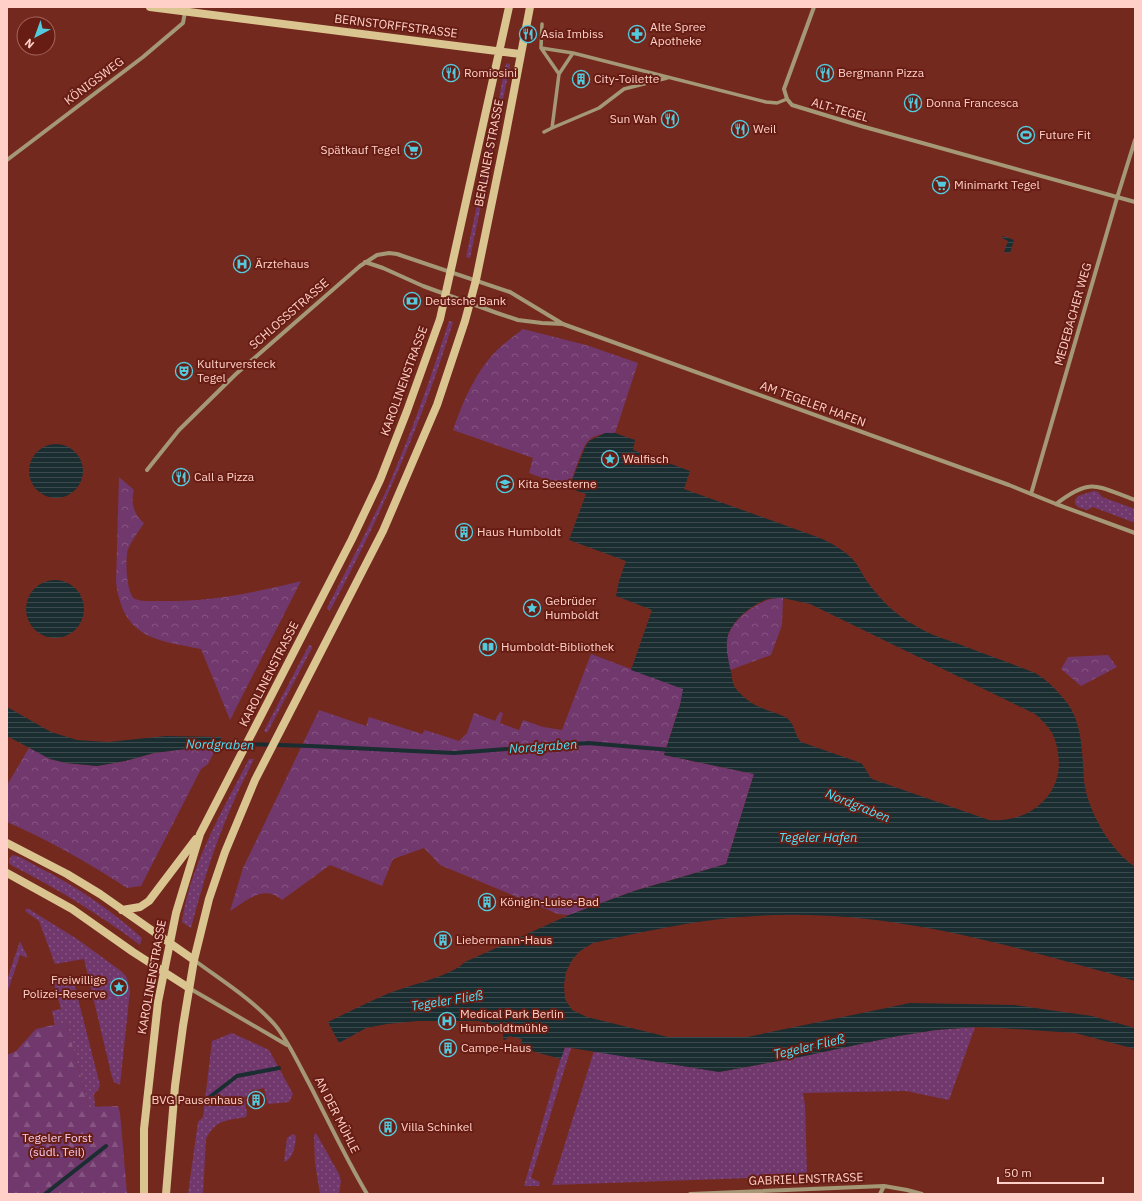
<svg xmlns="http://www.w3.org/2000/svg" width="1142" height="1201" font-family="'IBM Plex Sans',sans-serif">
  <defs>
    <pattern id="grass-dots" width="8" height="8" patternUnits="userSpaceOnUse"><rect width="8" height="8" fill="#71386d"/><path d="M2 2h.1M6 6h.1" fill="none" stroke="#865480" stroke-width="1.8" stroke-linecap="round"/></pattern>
    <pattern id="forest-firs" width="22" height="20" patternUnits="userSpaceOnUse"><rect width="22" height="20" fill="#71386d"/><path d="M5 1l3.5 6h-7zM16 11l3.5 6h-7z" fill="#865480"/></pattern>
    <pattern id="park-crowns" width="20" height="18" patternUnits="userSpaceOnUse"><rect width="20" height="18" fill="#71386d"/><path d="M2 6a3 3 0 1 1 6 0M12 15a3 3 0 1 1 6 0" fill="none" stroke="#865480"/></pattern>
    <pattern id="water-rules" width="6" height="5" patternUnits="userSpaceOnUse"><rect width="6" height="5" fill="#1a2d31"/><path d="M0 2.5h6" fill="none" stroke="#3c4a4d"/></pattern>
  </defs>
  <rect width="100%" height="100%" fill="#74291f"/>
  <path fill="url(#grass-dots)" d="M 507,63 L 510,64 L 510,66 L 470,258 L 466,257 L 490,144 L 505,67 Z
    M 449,321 L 453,322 C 423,421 381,515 332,607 L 329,611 L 327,608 C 347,569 368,529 387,489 C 411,434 431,378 449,321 Z
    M 1094,491 L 1098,492 L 1102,497 L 1135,509 L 1135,523 L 1093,507 L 1087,510 L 1078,507 L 1075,504 L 1075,500 L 1078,496 Z
    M 309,645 L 312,646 L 312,648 L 267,733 L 264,731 Z
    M 249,759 L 254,759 C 247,774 239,788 233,803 C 215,843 202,886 191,928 L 182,922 C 190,865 223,810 249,759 Z
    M 13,855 C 22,857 32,864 40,868 C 77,887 111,910 142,938 L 140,945 C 99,914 56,888 11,865 L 9,863 L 9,859 Z
    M 27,908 L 77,939 L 121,971 L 126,976 L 130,990 L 120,1085 L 114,1082 L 112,1077 L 84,959 L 55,964 L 39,921 L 25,911 Z
    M 20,941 L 28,958 L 20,955 L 7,993 L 7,980 Z
    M 73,979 L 100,1085 L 98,1090 L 94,1094 L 95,1107 L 89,1107 L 66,1022 L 55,1025 L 52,1011 L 61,1009 L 53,981 Z
    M 975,1027 L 949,1100 L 906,1091 L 803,1093 L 805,1105 L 807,1176 L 552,1185 L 594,1051 L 719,1072 L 795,1058 L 898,1036 L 936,1030 Z
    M 232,1033 L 269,1050 L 293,1094 L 289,1102 L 268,1104 L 264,1088 L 250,1091 L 251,1095 L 244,1097 L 247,1113 L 246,1117 C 226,1121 216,1119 206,1139 L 203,1194 L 188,1194 L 198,1122 L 203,1117 L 212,1041 Z
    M 564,1047 L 571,1048 L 531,1178 L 540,1182 L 539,1186 L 524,1186 Z
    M 316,1133 L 339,1174 L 341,1181 L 339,1194 L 320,1194 L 315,1163 L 314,1135 Z
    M 293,1134 L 296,1136 C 295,1146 294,1158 284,1162 L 287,1138 Z"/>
  <path fill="url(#forest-firs)" d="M 66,1022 L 89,1107 L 118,1106 L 120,1113 L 127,1194 L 7,1194 L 7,1055 L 16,1051 L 36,1029 Z"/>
  <path fill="url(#park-crowns)" d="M 523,329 L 586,345 L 638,363 L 615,433 C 605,433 595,434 588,441 C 581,449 573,477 569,488 L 529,473 L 533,458 L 453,430 C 463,401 475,373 496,351 C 504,343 514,336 523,329 Z
    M 119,477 L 134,490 C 130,502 134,515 144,523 C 139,531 132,540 128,549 C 125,558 126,594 135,599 C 142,602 152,601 159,601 C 208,602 254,593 301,581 L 230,720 L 201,649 C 155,640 123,638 116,582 Z
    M 783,598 L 782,625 L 771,655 L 730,670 C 728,659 725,648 728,636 C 733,620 753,605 768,600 C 773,598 778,598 783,598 Z
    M 591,654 L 684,689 L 680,705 L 664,755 L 754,774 L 726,864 L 634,891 L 569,915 L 558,914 L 440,865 L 424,848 L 393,859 L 382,886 L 330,865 L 282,900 C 263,884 248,900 230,911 L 243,868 L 319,710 L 366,726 L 369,717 L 422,734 L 425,730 L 459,741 L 467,733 L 474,713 L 495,721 L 500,712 L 503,713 L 500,723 L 519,730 L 523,720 L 543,727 L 562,730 Z
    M 1108,655 L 1117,667 L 1081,686 L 1061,669 L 1068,657 Z
    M 29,748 L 50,759 L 66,763 L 97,766 L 125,761 L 154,753 L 186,749 L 216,748 L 208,764 L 201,769 L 141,886 L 127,888 C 89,863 49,840 7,822 L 7,785 Z"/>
  <path fill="url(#water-rules)" fill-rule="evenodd" d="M 1003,236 L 1014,240 L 1010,253 L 1004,252 L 1008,241 L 1002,238 Z
    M 605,433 L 615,433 L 635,440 L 633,450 L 690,471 L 684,489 L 820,538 C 833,544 846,551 855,562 C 859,567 862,574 866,580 C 879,598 894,614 914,625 C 927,633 941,638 956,643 C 974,650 993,657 1012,664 C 1020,667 1028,670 1035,673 C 1048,680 1059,693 1068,704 C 1083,726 1082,755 1084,780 C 1087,810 1110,850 1135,867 L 1135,981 C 1006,944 878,905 741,917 C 691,921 642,932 593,943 L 580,951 L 572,960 L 566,972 L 564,985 L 565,999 L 572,1010 L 587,1017 L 668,1037 L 747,1037 L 910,1003 L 1015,1005 L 1092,1016 L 1135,1028 L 1135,1049 L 1075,1033 L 999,1028 L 975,1027 L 936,1030 L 898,1036 L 795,1058 L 719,1072 L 565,1047 L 561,1059 L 521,1048 L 522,1039 L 509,1036 L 505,1040 L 503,1039 L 503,1031 L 480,1021 L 418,1021 L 387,1024 L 366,1028 L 339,1043 L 328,1022 C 348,1012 367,1003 387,994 C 406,986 452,976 465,962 L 569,915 L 634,891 L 726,864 L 754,774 L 664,755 L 680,705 L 683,689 L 631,670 L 652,610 L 616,596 L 619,581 L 626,561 L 569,540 L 586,494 L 569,488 L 585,447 L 589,441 ZM 783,598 L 810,604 L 1035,714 C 1042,720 1049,727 1053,735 C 1056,741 1057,747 1058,753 C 1065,795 1028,824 989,820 L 872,779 C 867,774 866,768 861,763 L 801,742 C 795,736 795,725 788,719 C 780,713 769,712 760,707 C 751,704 742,696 736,689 C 732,684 732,674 730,668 C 728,658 725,646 728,635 C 734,619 752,604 768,599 C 773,598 778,598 783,598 Z
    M29 471a27 27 0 1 1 54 0a27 27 0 1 1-54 0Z
    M26 609a29 29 0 1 1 58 0a29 29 0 1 1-58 0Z
    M 7,707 L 51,732 L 77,740 L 108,742 L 166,736 L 222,737 L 216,748 L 186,749 L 154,753 L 125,761 L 97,766 L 66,763 L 50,759 L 7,736 Z"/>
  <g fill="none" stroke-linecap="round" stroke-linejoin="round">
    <path stroke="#1a2d31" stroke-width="4" d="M 218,743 L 311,746 L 454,753 L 588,743 L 670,750
      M 206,1100 L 237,1076 L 279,1068
      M 45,1194 L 106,1146"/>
    <path stroke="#a49876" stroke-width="3.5" d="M 542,24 L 541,48 L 559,74
      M 541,48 L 573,53 L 766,102 L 777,103 L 787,99
      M 552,128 L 599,108 L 624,89 L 667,78
      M 544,132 L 552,128 L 559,74 L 573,53"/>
    <path stroke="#a49876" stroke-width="4" d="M 814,7 L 784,89 L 787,99 L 792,105 L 861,126 L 1135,202
      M 7,160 L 143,57 L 183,23 L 185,12
      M 365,262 L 383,268 L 423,286 L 497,313 L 518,320 L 542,323 L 563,324
      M 147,470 L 179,430 L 236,374 L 360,266 L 377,255 L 389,253 L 397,254 L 510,292 L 563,324 L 1009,485 L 1056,504 L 1135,533
      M 1031,494 L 1117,198 L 1135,140
      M 1056,504 C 1091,477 1096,486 1135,500
      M 194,960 C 221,980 252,999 275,1025 C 286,1038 294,1055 302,1070 C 324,1111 343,1154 367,1194
      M 189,988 L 287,1045
      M 690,1194 L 884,1186 L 907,1190 L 922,1194
      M 880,1194 L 884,1186"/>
    <path stroke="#dac590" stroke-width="8" d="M 150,7 L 520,54
      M 7,843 L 67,874 L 100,894 L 194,960
      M 7,873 L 72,909 L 133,952 L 189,988
      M 122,910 L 140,907 L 149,901 L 196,839
      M 144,1194 L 144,1129 L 158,1002 L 176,913 L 200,834 L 352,539 L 380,480 L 407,411 L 440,319 L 509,7
      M 166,1194 L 175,1086 L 183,1026 L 194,960 L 209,899 L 225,852 L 255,780 L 383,531 L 437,405 L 465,321 L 476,280 L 505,138 L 530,7"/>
  </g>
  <defs>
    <g id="restaurant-ring" transform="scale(0.9)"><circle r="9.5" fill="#671d14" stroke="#54cadd" stroke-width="1.5"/><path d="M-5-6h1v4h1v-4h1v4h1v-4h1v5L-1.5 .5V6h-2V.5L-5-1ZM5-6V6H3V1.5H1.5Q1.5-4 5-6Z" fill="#54cadd"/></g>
    <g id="pharmacy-ring" transform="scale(0.9)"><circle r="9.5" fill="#671d14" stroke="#54cadd" stroke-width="1.5"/><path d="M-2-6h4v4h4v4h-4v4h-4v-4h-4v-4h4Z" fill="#54cadd"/></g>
    <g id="building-ring" transform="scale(0.9)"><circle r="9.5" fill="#671d14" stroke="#54cadd" stroke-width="1.5"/><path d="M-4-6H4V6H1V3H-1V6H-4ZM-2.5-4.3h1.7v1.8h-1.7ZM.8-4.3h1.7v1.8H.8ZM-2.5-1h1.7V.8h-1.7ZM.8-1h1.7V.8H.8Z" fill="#54cadd"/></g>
    <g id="stadium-ring" transform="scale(0.9)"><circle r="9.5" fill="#671d14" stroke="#54cadd" stroke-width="1.5"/><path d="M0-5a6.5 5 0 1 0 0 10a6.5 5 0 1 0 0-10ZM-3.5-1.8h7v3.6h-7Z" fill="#54cadd"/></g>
    <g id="supermarket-ring" transform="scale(0.9)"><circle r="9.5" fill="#671d14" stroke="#54cadd" stroke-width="1.5"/><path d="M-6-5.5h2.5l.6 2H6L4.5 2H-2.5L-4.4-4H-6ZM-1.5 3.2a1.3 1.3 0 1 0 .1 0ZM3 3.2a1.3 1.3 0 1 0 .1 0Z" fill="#54cadd"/></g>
    <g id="hospital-ring" transform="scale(0.9)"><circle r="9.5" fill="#671d14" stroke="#54cadd" stroke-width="1.5"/><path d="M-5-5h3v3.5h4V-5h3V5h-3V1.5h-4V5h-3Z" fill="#54cadd"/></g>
    <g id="bank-ring" transform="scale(0.9)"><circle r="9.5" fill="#671d14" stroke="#54cadd" stroke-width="1.5"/><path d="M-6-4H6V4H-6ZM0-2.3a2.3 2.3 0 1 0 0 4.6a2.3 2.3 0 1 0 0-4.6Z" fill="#54cadd"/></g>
    <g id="theatre-ring" transform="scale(0.9)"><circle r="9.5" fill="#671d14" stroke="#54cadd" stroke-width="1.5"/><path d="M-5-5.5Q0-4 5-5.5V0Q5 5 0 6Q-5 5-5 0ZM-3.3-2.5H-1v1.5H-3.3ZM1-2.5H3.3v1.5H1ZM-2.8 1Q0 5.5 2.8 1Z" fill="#54cadd"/></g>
    <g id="sight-ring" transform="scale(0.9)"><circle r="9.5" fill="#671d14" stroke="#54cadd" stroke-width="1.5"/><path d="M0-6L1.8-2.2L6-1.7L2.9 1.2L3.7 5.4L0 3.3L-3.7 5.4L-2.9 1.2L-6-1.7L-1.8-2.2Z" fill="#54cadd"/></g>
    <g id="school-ring" transform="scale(0.9)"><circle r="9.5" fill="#671d14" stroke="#54cadd" stroke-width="1.5"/><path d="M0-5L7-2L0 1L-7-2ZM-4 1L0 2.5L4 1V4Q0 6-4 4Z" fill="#54cadd"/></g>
    <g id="library-ring" transform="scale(0.9)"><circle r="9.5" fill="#671d14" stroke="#54cadd" stroke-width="1.5"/><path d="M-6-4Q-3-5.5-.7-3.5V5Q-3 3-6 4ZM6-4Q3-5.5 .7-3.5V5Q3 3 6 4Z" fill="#54cadd"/></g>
  </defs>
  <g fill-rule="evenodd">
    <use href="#restaurant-ring" x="528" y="34"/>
    <use href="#pharmacy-ring" x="637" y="34"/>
    <use href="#restaurant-ring" x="451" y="73"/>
    <use href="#restaurant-ring" x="825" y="73"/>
    <use href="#building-ring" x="581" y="79"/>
    <use href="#restaurant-ring" x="913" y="103"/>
    <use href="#restaurant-ring" x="670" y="119"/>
    <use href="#restaurant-ring" x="740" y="129"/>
    <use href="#stadium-ring" x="1026" y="135"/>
    <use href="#supermarket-ring" x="413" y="150"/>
    <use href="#supermarket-ring" x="941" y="185"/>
    <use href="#hospital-ring" x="242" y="264"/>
    <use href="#bank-ring" x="412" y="301"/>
    <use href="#theatre-ring" x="184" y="371"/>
    <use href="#sight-ring" x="610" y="459"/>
    <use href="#restaurant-ring" x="181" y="477"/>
    <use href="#school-ring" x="505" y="484"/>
    <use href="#building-ring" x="464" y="532"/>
    <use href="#sight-ring" x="532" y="608"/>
    <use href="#library-ring" x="488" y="647"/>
    <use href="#building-ring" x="487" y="902"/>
    <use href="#building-ring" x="443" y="940"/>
    <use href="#sight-ring" x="119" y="987"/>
    <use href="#hospital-ring" x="447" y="1021"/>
    <use href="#building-ring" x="448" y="1048"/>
    <use href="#building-ring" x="256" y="1100"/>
    <use href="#building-ring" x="388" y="1127"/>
  </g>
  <g text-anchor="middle" stroke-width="4" stroke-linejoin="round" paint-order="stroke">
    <g font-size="12" fill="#fed0c7" stroke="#671d14">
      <text transform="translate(396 26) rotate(7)" y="4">BERNSTORFFSTRASSE</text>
      <text transform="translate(94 81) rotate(-37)" y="4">KÖNIGSWEG</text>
      <text transform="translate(840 110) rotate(16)" y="4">ALT-TEGEL</text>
      <text transform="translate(489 153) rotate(-79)" y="4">BERLINER STRASSE</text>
      <text transform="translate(289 314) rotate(-41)" y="4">SCHLOSSSTRASSE</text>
      <text transform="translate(1073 314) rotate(-74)" y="4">MEDEBACHER WEG</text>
      <text transform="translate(404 381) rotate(-70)" y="4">KAROLINENSTRASSE</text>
      <text transform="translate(813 404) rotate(20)" y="4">AM TEGELER HAFEN</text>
      <text transform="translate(269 674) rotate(-63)" y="4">KAROLINENSTRASSE</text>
      <text transform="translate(152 977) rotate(-80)" y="4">KAROLINENSTRASSE</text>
      <text transform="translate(337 1115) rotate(63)" y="4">AN DER MÜHLE</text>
      <text transform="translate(806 1179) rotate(-2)" y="4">GABRIELENSTRASSE</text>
    </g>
    <g font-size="12" fill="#fed0c7" stroke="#671d14" text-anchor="start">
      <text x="650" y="31">Alte Spree<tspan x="650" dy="14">Apotheke</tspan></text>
      <text x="541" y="38">Asia Imbiss</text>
      <text x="464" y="77">Romiosini</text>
      <text x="838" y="77">Bergmann Pizza</text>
      <text x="594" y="83">City-Toilette</text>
      <text x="926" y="107">Donna Francesca</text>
      <text x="657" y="123" text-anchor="end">Sun Wah</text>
      <text x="753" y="133">Weil</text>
      <text x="1039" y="139">Future Fit</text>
      <text x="400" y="154" text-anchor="end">Spätkauf Tegel</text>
      <text x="954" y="189">Minimarkt Tegel</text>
      <text x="255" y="268">Ärztehaus</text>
      <text x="425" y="305">Deutsche Bank</text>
      <text x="197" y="368">Kulturversteck<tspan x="197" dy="14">Tegel</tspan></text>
      <text x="623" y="463">Walfisch</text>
      <text x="194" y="481">Call a Pizza</text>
      <text x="518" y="488">Kita Seesterne</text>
      <text x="477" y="536">Haus Humboldt</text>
      <text x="545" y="605">Gebrüder<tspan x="545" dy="14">Humboldt</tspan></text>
      <text x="501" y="651">Humboldt-Bibliothek</text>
      <text x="500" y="906">Königin-Luise-Bad</text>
      <text x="456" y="944">Liebermann-Haus</text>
      <text x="106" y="984" text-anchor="end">Freiwillige<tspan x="106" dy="14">Polizei-Reserve</tspan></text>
      <text x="460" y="1018">Medical Park Berlin<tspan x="460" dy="14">Humboldtmühle</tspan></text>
      <text x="461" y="1052">Campe-Haus</text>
      <text x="243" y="1104" text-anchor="end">BVG Pausenhaus</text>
      <text x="401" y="1131">Villa Schinkel</text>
    </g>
    <g font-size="12" fill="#f4cdf0" stroke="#671d14">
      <text x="57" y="1142">Tegeler Forst<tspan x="57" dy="14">(südl. Teil)</tspan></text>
    </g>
    <g font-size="13" font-style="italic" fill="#4ae1f8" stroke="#671d14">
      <text transform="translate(220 744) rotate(1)" y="5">Nordgraben</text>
      <text transform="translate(543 746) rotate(-4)" y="5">Nordgraben</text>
      <text transform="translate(858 805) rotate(22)" y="5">Nordgraben</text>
      <text x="818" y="842">Tegeler Hafen</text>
      <text transform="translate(447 1000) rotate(-9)" y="5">Tegeler Fließ</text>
      <text transform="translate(809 1046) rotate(-13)" y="5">Tegeler Fließ</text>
    </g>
  </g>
  <rect width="1142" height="1201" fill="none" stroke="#fed0c7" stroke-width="16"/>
  <g transform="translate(36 36) rotate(221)"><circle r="19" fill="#671d14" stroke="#a3655c"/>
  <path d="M0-3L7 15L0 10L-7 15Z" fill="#54cadd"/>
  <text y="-6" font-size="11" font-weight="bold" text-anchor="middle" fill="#fed0c7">N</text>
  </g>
  <path d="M998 1177v6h105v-6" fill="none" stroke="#fed0c7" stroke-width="2"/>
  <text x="1004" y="1177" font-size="12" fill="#fed0c7" stroke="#671d14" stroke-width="3" paint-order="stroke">50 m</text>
</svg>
